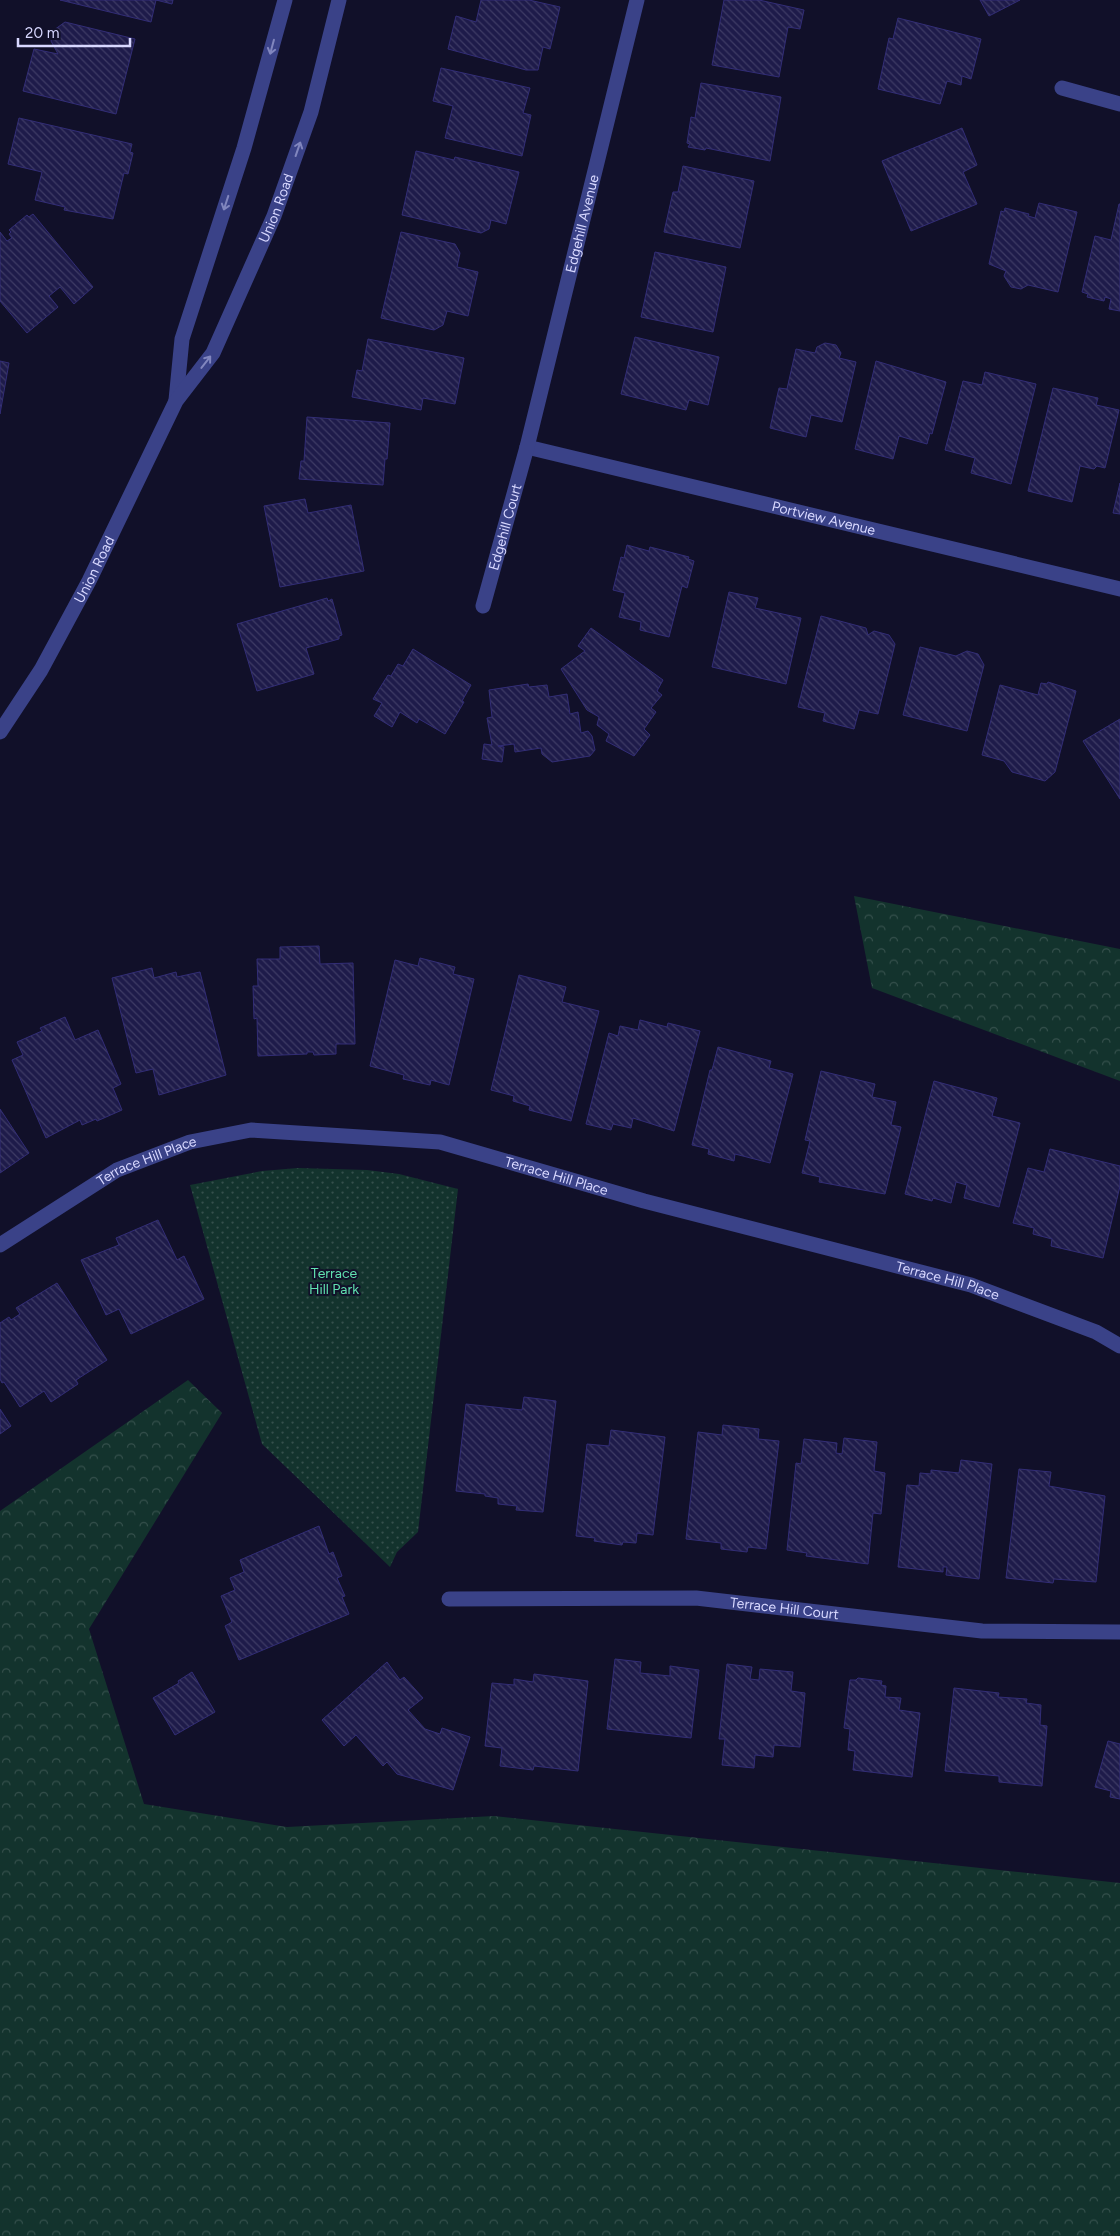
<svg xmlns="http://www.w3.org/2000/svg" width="1120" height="2236" font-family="Figtree,sans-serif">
  <defs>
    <pattern id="forest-crowns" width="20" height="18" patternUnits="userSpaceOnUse" patternTransform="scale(1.25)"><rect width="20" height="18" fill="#13332d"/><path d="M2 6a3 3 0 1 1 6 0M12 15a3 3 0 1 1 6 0" fill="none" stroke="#35504c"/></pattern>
    <pattern id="park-dots" width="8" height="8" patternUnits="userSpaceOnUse" patternTransform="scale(1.25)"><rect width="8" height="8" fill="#13332d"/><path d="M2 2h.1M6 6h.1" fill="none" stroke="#35504c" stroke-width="1.8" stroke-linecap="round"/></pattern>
    <pattern id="building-back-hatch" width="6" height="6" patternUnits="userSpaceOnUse" patternTransform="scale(1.25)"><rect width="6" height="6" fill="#1e1b4a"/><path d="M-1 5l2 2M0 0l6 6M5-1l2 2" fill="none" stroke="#3e3b65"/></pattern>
  </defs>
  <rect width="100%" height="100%" fill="#111029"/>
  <path fill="url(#forest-crowns)" d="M 854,896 L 1120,949 L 1120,1081 L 872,988 Z
    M 188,1380 L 222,1413 L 89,1629 L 144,1804 L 287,1827 L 494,1816 L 1120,1883 L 1120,2236 L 0,2236 L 0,1511 Z"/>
  <path fill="url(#park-dots)" d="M 298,1168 L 367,1170 L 399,1174 L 458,1189 L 418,1532 L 397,1552 L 390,1567 L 262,1444 L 190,1185 L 262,1171 Z"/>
  <path fill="url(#building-back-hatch)" stroke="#322d76" d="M 60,0 L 173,0 L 172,4 L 156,0 L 151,22 Z
    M 481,0 L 529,0 L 560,7 L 550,49 L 543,47 L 538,70 L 526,70 L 448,49 L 456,16 L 476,22 Z
    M 724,0 L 759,0 L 804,10 L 800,29 L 788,27 L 779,77 L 712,65 Z
    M 980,0 L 1020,0 L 989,16 Z
    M 898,18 L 981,39 L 971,79 L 962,76 L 961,85 L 947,81 L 940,104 L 878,89 L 889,38 L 893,39 Z
    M 65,22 L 135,39 L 116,114 L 23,91 L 34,49 L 58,54 L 51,41 L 54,30 Z
    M 441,68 L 530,88 L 523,113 L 531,115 L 522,156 L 445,138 L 453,106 L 433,101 Z
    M 701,83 L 781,97 L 770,161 L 706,148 L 705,150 L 688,147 L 690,144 L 687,143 L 691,117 L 695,118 Z
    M 19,118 L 132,144 L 130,152 L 133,153 L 128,174 L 124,173 L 113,219 L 64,210 L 65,207 L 35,200 L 42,172 L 8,164 Z
    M 962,128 L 977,165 L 963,172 L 977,204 L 911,231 L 882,161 Z
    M 416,151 L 454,160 L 455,157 L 519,172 L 506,224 L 491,220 L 489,229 L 481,233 L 402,215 Z
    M 683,166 L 754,181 L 740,248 L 664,232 L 673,192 L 678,192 Z
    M 1039,203 L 1077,212 L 1058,292 L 1028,285 L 1021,289 L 1011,287 L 1004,276 L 1006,271 L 989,264 L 1001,211 L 1004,212 L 1005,208 L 1029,214 L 1028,216 L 1035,218 Z
    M 1119,204 L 1120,204 L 1120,311 L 1109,309 L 1111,299 L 1105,297 L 1104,301 L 1087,297 L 1088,294 L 1082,292 L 1095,236 L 1111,240 Z
    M 33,214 L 93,287 L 74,304 L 60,287 L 49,296 L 58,307 L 27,333 L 0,301 L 0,232 L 7,241 L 12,238 L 9,234 L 11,232 L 9,230 L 27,215 L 29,217 Z
    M 401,232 L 455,244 L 460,253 L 457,267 L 478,272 L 468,316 L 447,311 L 443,325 L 434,330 L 381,318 Z
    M 655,252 L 726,267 L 713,332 L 641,317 Z
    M 635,337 L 719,357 L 708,405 L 689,400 L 686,410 L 621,394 Z
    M 368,339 L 464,358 L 455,404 L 423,398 L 421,410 L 352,397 L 357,370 L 362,371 Z
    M 825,343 L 836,345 L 841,353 L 839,358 L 856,362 L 842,422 L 811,415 L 806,437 L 770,428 L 779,388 L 787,389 L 796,349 L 815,353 L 817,347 Z
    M 0,361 L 9,363 L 0,414 Z
    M 876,361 L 946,382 L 932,434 L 930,433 L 927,444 L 899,436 L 893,459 L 855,449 Z
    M 985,372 L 1036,384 L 1011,484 L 971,473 L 975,458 L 945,450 L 963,381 L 982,385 Z
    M 1053,388 L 1098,398 L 1096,405 L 1119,410 L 1105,468 L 1097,466 L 1094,469 L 1080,466 L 1072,502 L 1028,491 Z
    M 307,417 L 390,423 L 387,459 L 385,459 L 383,485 L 299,479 L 301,461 L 304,461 Z
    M 1120,483 L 1120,514 L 1113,513 Z
    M 305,499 L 308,513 L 351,505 L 364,571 L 280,587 L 264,506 Z
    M 627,545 L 649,551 L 650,547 L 689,557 L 688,559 L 694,561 L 687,588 L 682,586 L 669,637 L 640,630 L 641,622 L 619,617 L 625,593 L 613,590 L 621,557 L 624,558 Z
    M 729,592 L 758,598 L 755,608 L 801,618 L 786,684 L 712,667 Z
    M 327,598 L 328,601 L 332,599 L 342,635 L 339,636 L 339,639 L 306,648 L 314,674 L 257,691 L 237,624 Z
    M 821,616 L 866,628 L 868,635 L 874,631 L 889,635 L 895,644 L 878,714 L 859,710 L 854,729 L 823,721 L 825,713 L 798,707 Z
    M 591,628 L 663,680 L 657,691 L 662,695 L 651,708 L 656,712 L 644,729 L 650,735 L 634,756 L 606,741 L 609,734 L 597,725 L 599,717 L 587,710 L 561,669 L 585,651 L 578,646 Z
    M 920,647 L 956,656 L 967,651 L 978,654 L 984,665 L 967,731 L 903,715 Z
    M 413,649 L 471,685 L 462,701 L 464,702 L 445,734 L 419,719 L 417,723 L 400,712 L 392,727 L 374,716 L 382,703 L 373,699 L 388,675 L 391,676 L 398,664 L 403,666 Z
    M 1048,682 L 1076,691 L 1055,772 L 1045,781 L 1012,772 L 1004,761 L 982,755 L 1000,685 L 1038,695 L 1041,683 L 1047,684 Z
    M 528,684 L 529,687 L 547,685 L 549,697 L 567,694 L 570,714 L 578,712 L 581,733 L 588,731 L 592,736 L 595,750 L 590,756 L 552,762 L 542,754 L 541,748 L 515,752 L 514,744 L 498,746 L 504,747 L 502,762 L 482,759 L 484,744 L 492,745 L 487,718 L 492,717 L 489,690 Z
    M 1120,719 L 1120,799 L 1083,741 Z
    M 319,946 L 320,964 L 353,963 L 355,1044 L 336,1044 L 336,1054 L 314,1055 L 313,1052 L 307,1052 L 307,1054 L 258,1056 L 257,1018 L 254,1019 L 253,986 L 258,986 L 257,959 L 280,959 L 280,947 Z
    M 420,958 L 455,967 L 453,974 L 474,979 L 449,1085 L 431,1080 L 430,1085 L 403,1079 L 404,1075 L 370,1066 L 395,960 L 418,966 Z
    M 152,968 L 154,978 L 176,972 L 177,977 L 200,972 L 226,1075 L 159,1095 L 153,1069 L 136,1073 L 112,978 Z
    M 519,975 L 566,987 L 562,1002 L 599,1011 L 571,1121 L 529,1110 L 530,1106 L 513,1101 L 514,1096 L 491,1090 Z
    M 65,1017 L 75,1040 L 98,1030 L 121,1084 L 113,1088 L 122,1110 L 97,1121 L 96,1119 L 82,1125 L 80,1120 L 46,1138 L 12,1060 L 23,1055 L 17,1042 L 42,1031 L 40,1028 Z
    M 640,1020 L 667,1027 L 668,1023 L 700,1031 L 674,1131 L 633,1118 L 631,1128 L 613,1124 L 611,1130 L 586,1124 L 609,1033 L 618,1036 L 620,1026 L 638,1030 Z
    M 718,1047 L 771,1061 L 769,1068 L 793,1074 L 770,1163 L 735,1154 L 734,1161 L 708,1154 L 709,1149 L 692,1145 L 710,1070 L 712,1070 Z
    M 821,1071 L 875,1084 L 872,1097 L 896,1102 L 891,1125 L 901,1127 L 885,1194 L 819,1182 L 820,1177 L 802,1173 L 810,1141 L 805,1140 Z
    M 934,1081 L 997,1098 L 992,1116 L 1020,1123 L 999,1207 L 964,1198 L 967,1185 L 956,1182 L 951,1203 L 933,1198 L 932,1201 L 905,1194 Z
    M 0,1109 L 29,1153 L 0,1173 Z
    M 1050,1149 L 1120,1166 L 1120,1186 L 1103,1258 L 1051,1246 L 1052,1239 L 1033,1234 L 1034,1228 L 1013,1223 L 1028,1168 L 1044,1172 Z
    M 158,1220 L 177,1260 L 184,1256 L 204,1299 L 131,1334 L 119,1309 L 106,1315 L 81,1260 L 119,1245 L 116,1238 Z
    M 57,1283 L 107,1360 L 76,1380 L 78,1384 L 51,1402 L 44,1391 L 20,1407 L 4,1382 L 2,1383 L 0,1379 L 0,1323 L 9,1317 L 11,1320 L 20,1314 L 16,1308 Z
    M 524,1397 L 556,1401 L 543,1512 L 516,1510 L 517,1506 L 498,1504 L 498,1498 L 485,1496 L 485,1494 L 456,1491 L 466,1404 L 522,1410 Z
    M 0,1409 L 11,1426 L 0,1434 Z
    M 723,1425 L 759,1429 L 758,1439 L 779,1441 L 766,1549 L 748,1547 L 747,1552 L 721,1549 L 721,1543 L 686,1539 L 698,1432 L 722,1435 Z
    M 611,1430 L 665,1437 L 653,1535 L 637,1533 L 636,1543 L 623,1542 L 622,1545 L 594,1541 L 595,1538 L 576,1536 L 587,1444 L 609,1446 Z
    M 844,1438 L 877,1442 L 874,1471 L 885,1473 L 881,1514 L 873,1513 L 868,1564 L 806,1556 L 807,1553 L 787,1550 L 796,1463 L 801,1464 L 804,1439 L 837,1443 L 836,1453 L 842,1454 Z
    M 961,1460 L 992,1464 L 979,1579 L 946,1575 L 947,1567 L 943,1567 L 943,1572 L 898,1567 L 907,1485 L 919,1486 L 920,1473 L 931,1474 L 931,1470 L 959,1473 Z
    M 1019,1469 L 1051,1472 L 1049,1486 L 1105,1496 L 1096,1582 L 1054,1579 L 1053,1583 L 1006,1578 Z
    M 319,1526 L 329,1554 L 333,1552 L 342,1576 L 337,1578 L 345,1596 L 342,1597 L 349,1614 L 239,1660 L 225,1626 L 232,1622 L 221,1596 L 235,1590 L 230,1578 L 244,1572 L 240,1560 Z
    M 615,1659 L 641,1662 L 640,1673 L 670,1676 L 670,1666 L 699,1670 L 691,1738 L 607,1729 Z
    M 387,1662 L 400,1680 L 404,1677 L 423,1698 L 408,1710 L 425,1729 L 440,1734 L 442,1728 L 470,1737 L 453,1790 L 397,1774 L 387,1762 L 383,1766 L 356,1735 L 344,1746 L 322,1720 Z
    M 727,1664 L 752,1667 L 750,1679 L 759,1680 L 760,1669 L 793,1672 L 791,1691 L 805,1693 L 800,1747 L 774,1745 L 773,1757 L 755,1755 L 754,1768 L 722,1765 L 725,1739 L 719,1739 Z
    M 192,1672 L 215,1712 L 175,1735 L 153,1698 L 179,1683 L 178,1681 Z
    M 534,1674 L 588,1681 L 578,1771 L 534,1766 L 533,1770 L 500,1766 L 502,1748 L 485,1746 L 492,1683 L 514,1685 L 514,1679 L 533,1682 Z
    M 858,1678 L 882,1681 L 881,1685 L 886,1686 L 885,1697 L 901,1698 L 899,1710 L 920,1713 L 912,1777 L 853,1770 L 855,1751 L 848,1750 L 850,1729 L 844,1728 L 850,1680 L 856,1680 Z
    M 954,1688 L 999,1693 L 998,1697 L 1027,1699 L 1026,1703 L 1041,1705 L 1040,1725 L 1047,1726 L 1042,1786 L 999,1782 L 999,1776 L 945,1771 Z
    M 1108,1741 L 1120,1744 L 1120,1799 L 1110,1797 L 1111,1791 L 1095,1787 Z"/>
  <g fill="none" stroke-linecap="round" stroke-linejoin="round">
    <g stroke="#3a4288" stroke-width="15">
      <path d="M 1062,88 L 1120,104"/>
      <path d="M 176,400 L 182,339 L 244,148 L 285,0"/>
      <path id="s1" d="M 527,447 L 1120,589"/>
      <path id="s2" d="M 483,606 L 527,447 L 637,0"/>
      <path id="s3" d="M 0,732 L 41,670 L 89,581 L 176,401 L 213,353 L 274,216 L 311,112 L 339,0"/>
      <path id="s4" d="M 0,1245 L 117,1170 L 190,1142 L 251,1130 L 440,1142 L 644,1201 L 971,1285 L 1096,1332 L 1120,1346"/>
      <path id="s5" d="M 449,1599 L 696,1598 L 982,1631 L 1120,1632"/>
    </g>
  </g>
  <defs><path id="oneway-shaft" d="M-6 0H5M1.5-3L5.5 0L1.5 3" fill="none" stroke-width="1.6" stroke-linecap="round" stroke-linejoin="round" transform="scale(1.25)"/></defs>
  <g stroke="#8186be">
    <use href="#oneway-shaft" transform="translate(272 47) rotate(105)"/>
    <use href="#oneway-shaft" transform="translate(298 149) rotate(-71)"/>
    <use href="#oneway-shaft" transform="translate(226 203) rotate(108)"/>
    <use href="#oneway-shaft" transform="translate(206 362) rotate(-52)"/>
  </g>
  <g text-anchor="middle" stroke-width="4" stroke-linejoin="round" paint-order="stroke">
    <g font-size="14" fill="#d8d8ff" stroke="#111029">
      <text dy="5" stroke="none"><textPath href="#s3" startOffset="594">Union Road</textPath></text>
      <text dy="5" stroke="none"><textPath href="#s2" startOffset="395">Edgehill Avenue</textPath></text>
      <text dy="5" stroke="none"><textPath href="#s1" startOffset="305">Portview Avenue</textPath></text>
      <text dy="5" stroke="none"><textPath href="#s2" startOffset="82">Edgehill Court</textPath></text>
      <text dy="5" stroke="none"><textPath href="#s3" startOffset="188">Union Road</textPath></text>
      <text dy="5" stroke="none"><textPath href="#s4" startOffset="170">Terrace Hill Place</textPath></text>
      <text dy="5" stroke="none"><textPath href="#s4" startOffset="590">Terrace Hill Place</textPath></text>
      <text dy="5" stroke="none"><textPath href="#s4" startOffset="995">Terrace Hill Place</textPath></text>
      <text dy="5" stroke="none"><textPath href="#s5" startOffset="336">Terrace Hill Court</textPath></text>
    </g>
    <g font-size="14" fill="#61e2b0" stroke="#111029">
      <text x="334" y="1278">Terrace<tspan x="334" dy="16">Hill Park</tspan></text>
    </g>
  </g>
  <path d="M18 38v8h112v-8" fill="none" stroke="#d8d8ff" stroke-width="2.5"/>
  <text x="25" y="38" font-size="15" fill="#d8d8ff" stroke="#111029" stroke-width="4" paint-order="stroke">20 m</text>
</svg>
